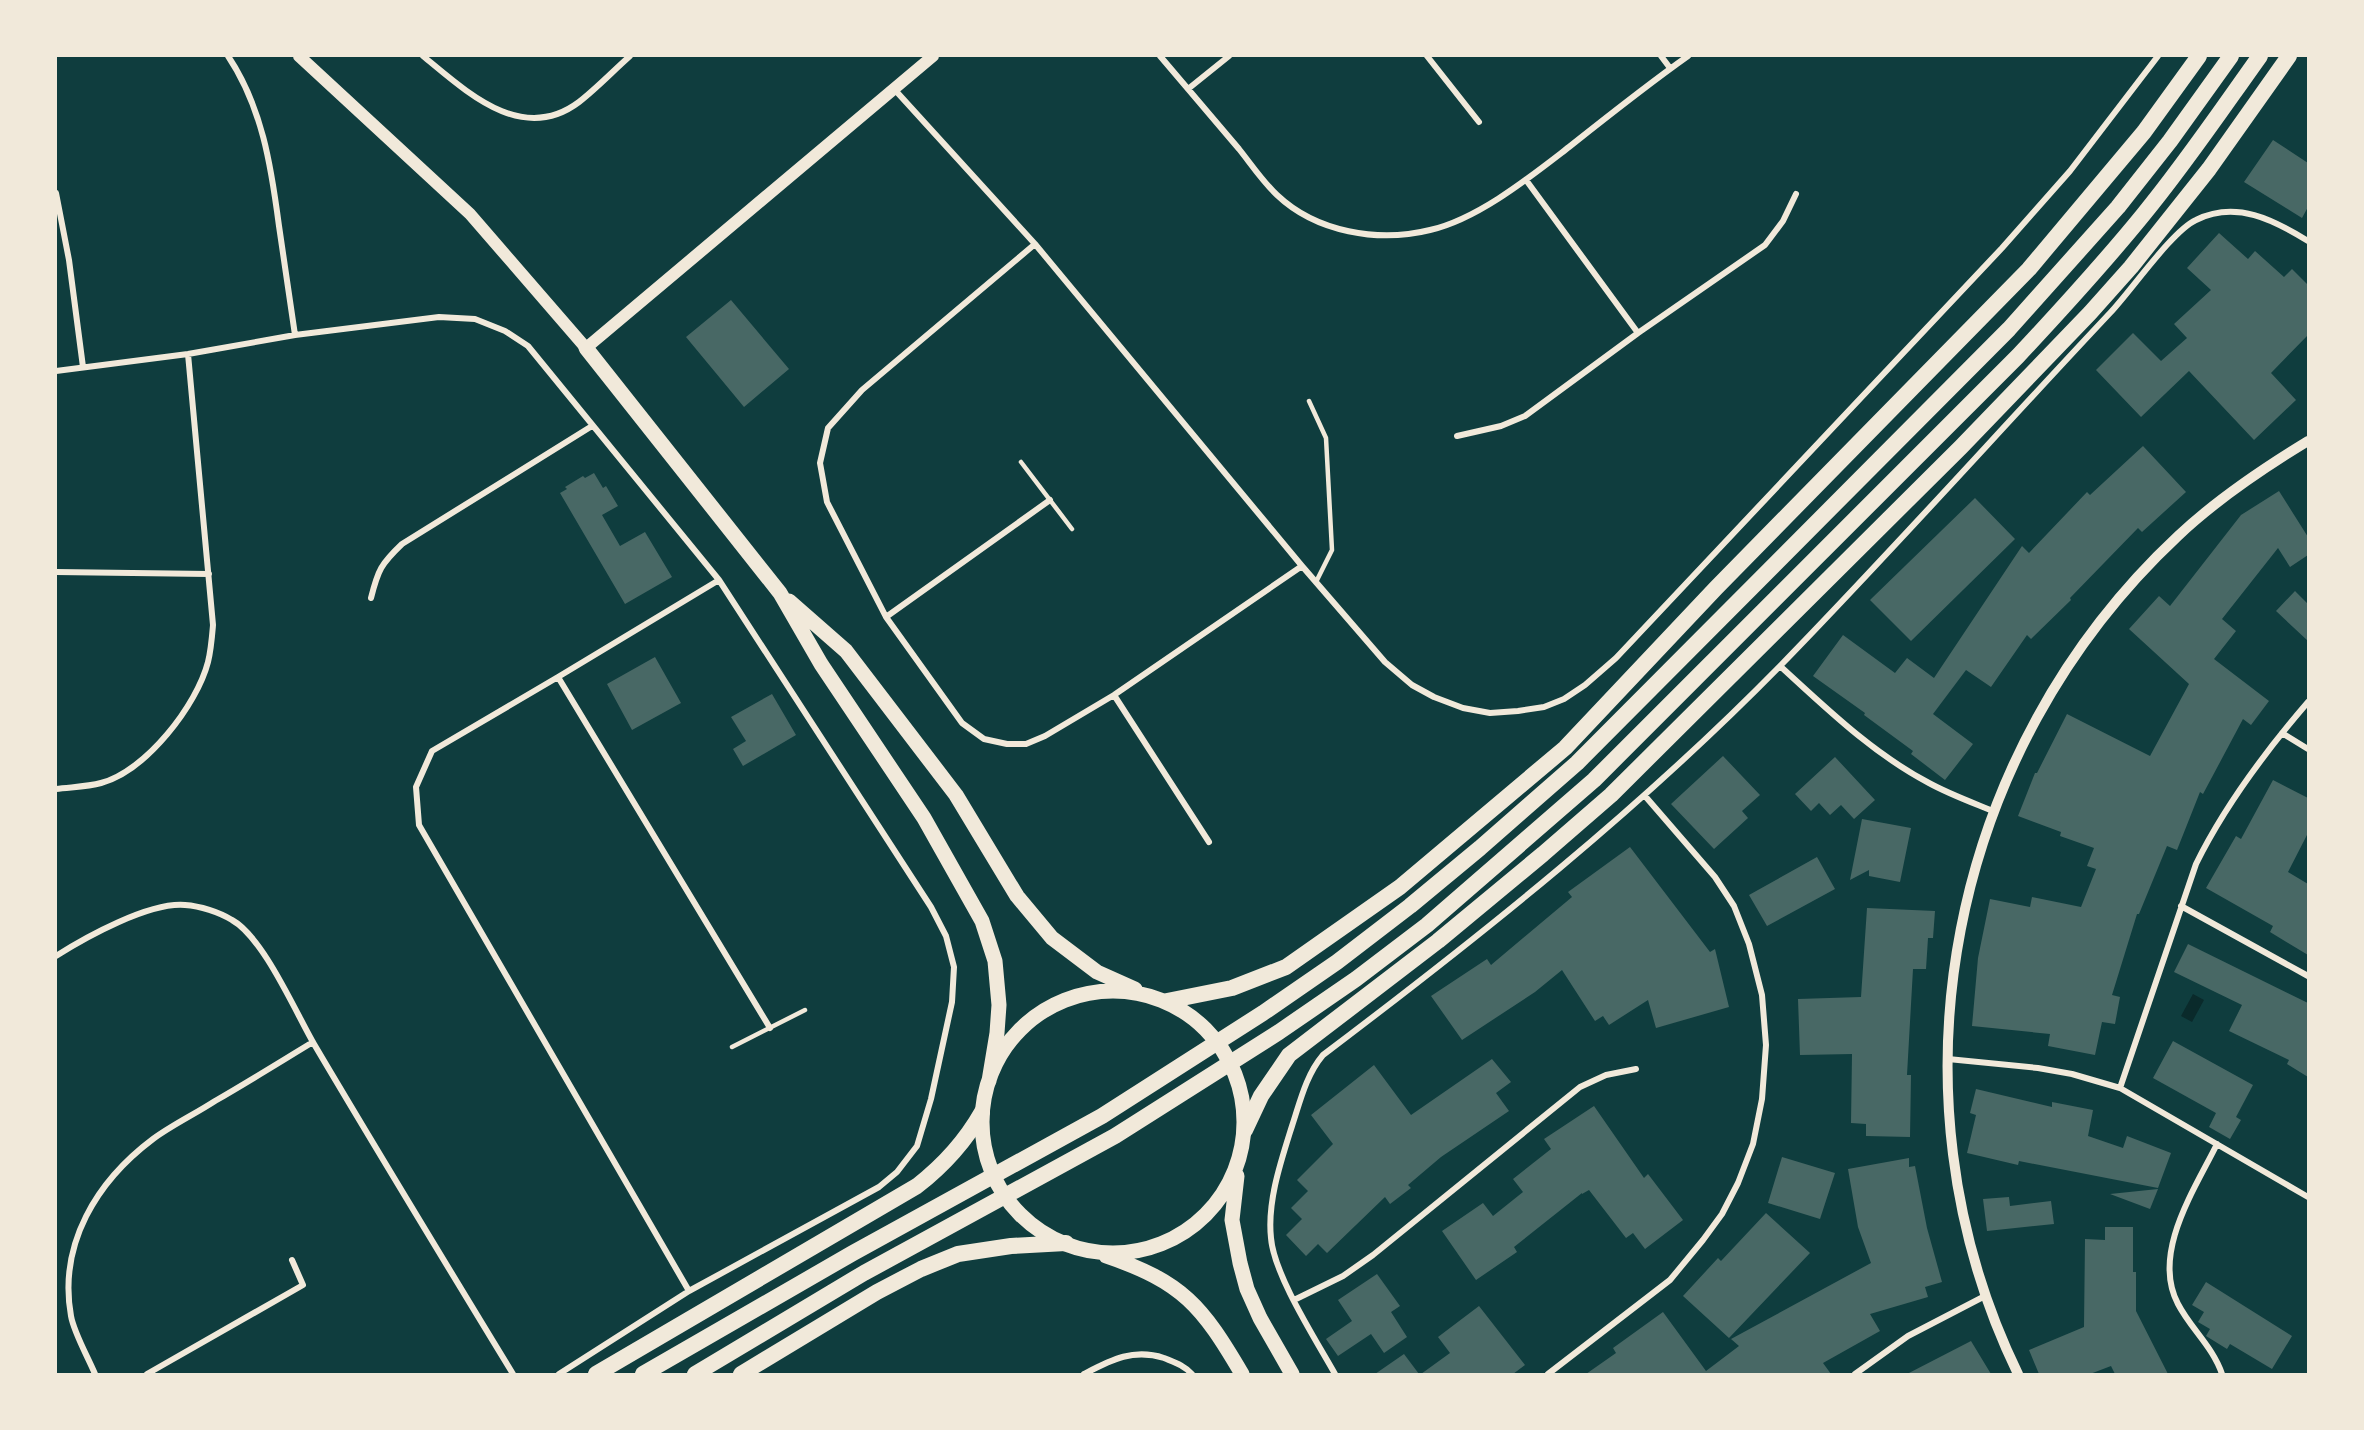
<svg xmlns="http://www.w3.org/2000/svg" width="2364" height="1430" font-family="'Libre Baskerville',serif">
  <rect width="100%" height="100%" fill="#0f3d3e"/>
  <path fill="#0a2a2b" d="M 2193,994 L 2204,1000 L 2192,1022 L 2181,1016 Z"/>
  <path fill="#486865" d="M 2273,140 L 2308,163 L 2308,207 L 2302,218 L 2244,182 Z
    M 2219,233 L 2248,259 L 2255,251 L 2284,277 L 2292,269 L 2308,285 L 2308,335 L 2271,373 L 2296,400 L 2254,440 L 2189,371 L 2141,417 L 2096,370 L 2133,333 L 2161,361 L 2187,338 L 2174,324 L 2211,290 L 2187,268 Z
    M 731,300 L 789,369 L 744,407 L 686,337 Z
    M 2143,446 L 2186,492 L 2142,532 L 2138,528 L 2070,598 L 2071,600 L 2031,639 L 2027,635 L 1991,687 L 1966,670 L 1933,714 L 1973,744 L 1945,780 L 1911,754 L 1913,751 L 1864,715 L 1865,713 L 1813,676 L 1843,635 L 1895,673 L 1907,658 L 1934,678 L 2022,546 L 2029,553 L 2087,492 L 2090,495 Z
    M 594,473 L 603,488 L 606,486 L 618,506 L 602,515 L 620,546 L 645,532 L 672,577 L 625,604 L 560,493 L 567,489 L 565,487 L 583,476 L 585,478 Z
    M 2279,491 L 2308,537 L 2308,555 L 2290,567 L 2278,548 L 2222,619 L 2236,631 L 2214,659 L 2269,701 L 2251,725 L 2243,719 L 2203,794 L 2200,792 L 2177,850 L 2167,846 L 2139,914 L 2137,914 L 2112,995 L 2120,997 L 2115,1024 L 2102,1022 L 2095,1055 L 2048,1046 L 2050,1034 L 1972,1026 L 1978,958 L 1990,899 L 2030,907 L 2032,897 L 2081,907 L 2096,869 L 2087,866 L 2094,848 L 2060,836 L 2061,832 L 2018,816 L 2035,773 L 2037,773 L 2067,714 L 2150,756 L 2189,684 L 2129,629 L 2159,596 L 2170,606 L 2241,515 Z
    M 1975,498 L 2015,539 L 1911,641 L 1870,600 Z
    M 2295,591 L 2308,604 L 2308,641 L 2276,611 Z
    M 655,657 L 681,703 L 632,730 L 607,684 Z
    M 772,694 L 796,735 L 743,766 L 733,749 L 746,741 L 731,717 Z
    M 1723,756 L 1760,795 L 1742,811 L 1748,818 L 1714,849 L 1671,804 Z
    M 1835,757 L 1875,800 L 1854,819 L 1841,805 L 1830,815 L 1819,803 L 1811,811 L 1795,794 Z
    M 2273,780 L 2308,798 L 2308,833 L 2288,872 L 2308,884 L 2308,955 L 2270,932 L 2273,926 L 2206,888 L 2236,836 L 2241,839 Z
    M 1862,819 L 1911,828 L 1900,882 L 1869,876 L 1869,870 L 1850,880 Z
    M 1630,847 L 1710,952 L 1715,949 L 1729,1007 L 1656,1028 L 1648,1000 L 1609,1025 L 1603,1016 L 1595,1021 L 1562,970 L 1535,992 L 1462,1040 L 1431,996 L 1487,959 L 1491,965 L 1572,897 L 1568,892 Z
    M 1817,857 L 1835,889 L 1767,926 L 1749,895 Z
    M 1867,908 L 1935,911 L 1933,938 L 1928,938 L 1926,969 L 1913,969 L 1907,1075 L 1911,1075 L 1910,1137 L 1866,1136 L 1866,1124 L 1851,1123 L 1852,1054 L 1800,1055 L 1798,999 L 1861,997 Z
    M 2188,944 L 2308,1003 L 2308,1077 L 2287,1064 L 2289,1060 L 2229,1031 L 2242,1005 L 2174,972 Z
    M 2173,1041 L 2253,1085 L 2236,1117 L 2241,1120 L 2230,1139 L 2209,1127 L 2216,1113 L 2153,1078 Z
    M 1492,1059 L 1511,1082 L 1496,1093 L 1509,1111 L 1441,1157 L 1408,1185 L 1411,1188 L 1390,1204 L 1385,1197 L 1327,1253 L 1318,1244 L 1306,1256 L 1286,1235 L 1302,1219 L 1291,1208 L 1308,1191 L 1297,1180 L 1333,1144 L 1311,1115 L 1374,1065 L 1411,1115 Z
    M 1976,1089 L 2052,1107 L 2052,1102 L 2093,1110 L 2088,1136 L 2123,1148 L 2127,1136 L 2171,1153 L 2158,1188 L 2019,1161 L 2018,1165 L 1967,1153 L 1976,1115 L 1970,1113 Z
    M 1594,1106 L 1644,1178 L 1648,1174 L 1683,1220 L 1645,1249 L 1633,1233 L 1626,1238 L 1589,1190 L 1582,1194 L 1582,1193 L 1514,1247 L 1517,1252 L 1476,1280 L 1442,1231 L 1483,1203 L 1493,1216 L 1523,1192 L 1513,1179 L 1551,1149 L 1544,1139 Z
    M 1782,1157 L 1835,1173 L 1820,1219 L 1768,1203 Z
    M 1909,1158 L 1909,1167 L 1915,1166 L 1927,1228 L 1942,1282 L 1925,1287 L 1928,1297 L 1870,1314 L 1880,1331 L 1823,1363 L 1831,1374 L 1586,1374 L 1616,1353 L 1613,1348 L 1663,1312 L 1706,1371 L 1739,1346 L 1731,1339 L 1871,1263 L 1858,1227 L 1848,1169 Z
    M 2158,1189 L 2150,1209 L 2110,1194 Z
    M 2009,1197 L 2010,1206 L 2051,1201 L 2054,1224 L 1987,1231 L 1983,1199 Z
    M 1766,1213 L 1810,1253 L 1729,1338 L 1683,1296 L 1718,1258 L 1721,1261 Z
    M 2105,1227 L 2133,1227 L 2133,1272 L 2136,1272 L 2136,1311 L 2168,1374 L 2115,1374 L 2111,1366 L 2090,1374 L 2039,1374 L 2029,1350 L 2084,1327 L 2085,1239 L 2105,1240 Z
    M 1377,1274 L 1400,1306 L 1391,1312 L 1407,1337 L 1384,1353 L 1371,1334 L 1338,1356 L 1326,1339 L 1352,1321 L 1338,1300 Z
    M 2206,1282 L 2292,1336 L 2272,1369 L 2230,1344 L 2227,1349 L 2206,1336 L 2210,1329 L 2198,1322 L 2204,1312 L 2192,1305 Z
    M 1479,1306 L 1525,1365 L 1513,1374 L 1421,1374 L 1450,1353 L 1438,1337 Z
    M 1971,1341 L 1991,1374 L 1907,1374 Z
    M 1404,1354 L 1419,1374 L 1375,1374 Z"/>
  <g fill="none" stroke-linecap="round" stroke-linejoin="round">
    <path stroke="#f1e9da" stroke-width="4.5" d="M 1309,401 L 1326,438 L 1332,550 L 1316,582
      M 1021,462 L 1072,529
      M 732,1047 L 805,1010"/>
    <path stroke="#f1e9da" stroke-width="6" d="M 228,56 C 262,107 271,165 279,226 C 284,262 290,299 295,335
      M 423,56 C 467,92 522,145 579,102 C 597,88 613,71 630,56
      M 1160,56 C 1186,87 1213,118 1239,149 C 1251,164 1263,182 1277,195 C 1316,232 1378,243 1430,230 C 1478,219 1530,177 1569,147 C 1608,116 1647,85 1688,56
      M 1427,56 L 1479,122
      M 1661,56 L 1670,68
      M 1188,89 L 1229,56
      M 895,90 L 1035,244 L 1302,566 L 1385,662 L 1412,685 L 1434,697 L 1463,708 L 1490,713 L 1518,711 L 1544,707 L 1564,699 L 1585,685 L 1616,658 L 2002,248 L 2070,171 L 2158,56
      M 1526,180 L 1638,333
      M 56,193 L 69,260 L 83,367
      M 1035,244 L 862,390 L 828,428 L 820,463 L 827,502 L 886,617 L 962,723 L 984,739 L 1007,744 L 1026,744 L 1045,736 L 1114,695 L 1302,566
      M 56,371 L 188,354 L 295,335 L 439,317 L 475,319 L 505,331 L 528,346 L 719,580 L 931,907 L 946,936 L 954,967 L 952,1002 L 931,1099 L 917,1146 L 897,1172 L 879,1187 L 689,1291 L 559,1374
      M 1457,436 L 1501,426 L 1525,416 L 1638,333 L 1765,245 L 1783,221 L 1796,194
      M 56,572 L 209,574
      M 371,598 C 378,570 381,564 402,544 L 592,426
      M 886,617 L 1050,500
      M 1780,666 C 1826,708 1872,753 1929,783 C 1949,794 1971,802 1993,811
      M 558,677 L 770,1028
      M 1114,695 L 1209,842
      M 2282,733 L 2308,749
      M 56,789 C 70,787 87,787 101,783 C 146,771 197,705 208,662 C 211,650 212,637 213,625 L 188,354
      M 2181,906 L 2308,976
      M 56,956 C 86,937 149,902 185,905 C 200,906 219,912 232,920 C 263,937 295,1011 314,1044 C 379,1154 446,1264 513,1374
      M 1948,1059 L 2038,1068 L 2072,1074 L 2120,1088 L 2308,1197
      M 2120,1088 L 2196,864 C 2225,805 2265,752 2308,702
      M 2217,1144 C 2195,1189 2151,1253 2178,1304 C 2191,1329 2213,1347 2222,1374
      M 689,1291 L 419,825 L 416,787 L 432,751 L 558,677 L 719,580
      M 1294,1300 L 1343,1276 L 1373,1255 L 1580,1087 L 1606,1075 L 1636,1069
      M 95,1374 C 88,1357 74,1333 71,1316 C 58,1244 97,1181 153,1139 C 172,1125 195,1114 215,1101 C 248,1082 280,1062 313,1042
      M 147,1374 L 303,1285 L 292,1260
      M 1084,1374 C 1111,1360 1133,1348 1164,1358 C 1176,1363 1183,1365 1192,1374
      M 1335,1374 C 1316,1340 1274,1275 1271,1238 C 1267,1202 1281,1161 1292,1126 C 1300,1102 1306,1075 1323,1055 C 1483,934 1640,809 1781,665 C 1893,550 2000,430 2110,313 C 2131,291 2172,231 2196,220 C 2236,200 2274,220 2308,241
      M 1548,1374 L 1670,1280 L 1703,1240 L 1722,1214 L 1738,1183 L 1753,1144 L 1762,1099 L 1766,1045 L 1762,995 L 1749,944 L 1734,906 L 1715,877 L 1645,796
      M 1855,1374 L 1908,1336 L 1985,1296"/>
    <path stroke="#f1e9da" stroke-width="10" d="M 2018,1374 C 1881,1092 1949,750 2178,536 C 2217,499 2262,469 2308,441"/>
    <path stroke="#f1e9da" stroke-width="12" d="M 299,56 L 470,214 L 586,348 L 933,56"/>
    <path stroke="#f1e9da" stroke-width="15" d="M 586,348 L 780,593 L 821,664 L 924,818 L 982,921 L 995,961 L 999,1005 L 997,1033 L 989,1081
      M 789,601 L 846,651 L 956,795 L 1017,896 L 1052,938 L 1097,972 L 1135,989
      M982 1122a131 131 0 1 1 262 0a131 131 0 1 1-262 0Z
      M 1237,1176 L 1232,1220 L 1240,1263 L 1247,1289 L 1260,1318 L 1292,1374
      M 1106,1256 C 1183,1282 1202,1306 1242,1374"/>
    <path stroke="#f1e9da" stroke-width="16" d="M 1167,1001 L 1232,988 L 1286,967 L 1400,887 L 1565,748 L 1716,588 L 2029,269 L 2144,132 L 2199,56
      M 1245,1130 L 1261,1096 L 1289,1055 L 1438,941 L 1543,854 L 1611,795 L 1961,447 L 2090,313 L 2131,267 L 2209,169 L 2289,56
      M 596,1374 L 917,1186 C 944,1165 965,1142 982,1112
      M 643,1374 L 853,1253 L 1102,1116 L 1263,1013 L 1337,962 L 1410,906 L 1480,848 L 1577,763 L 2009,329 L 2118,207 L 2170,141 L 2231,56
      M 695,1374 L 864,1273 L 1115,1136 L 1279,1032 L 1356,979 L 1427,925 L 1594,780 L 2018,356 C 2061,310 2103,264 2143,215 C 2185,164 2222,109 2260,56
      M 741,1374 L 877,1292 L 921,1269 L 958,1254 L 1011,1246 L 1066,1243"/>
  </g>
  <rect width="2364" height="1430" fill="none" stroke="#f1e9da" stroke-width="114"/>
</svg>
